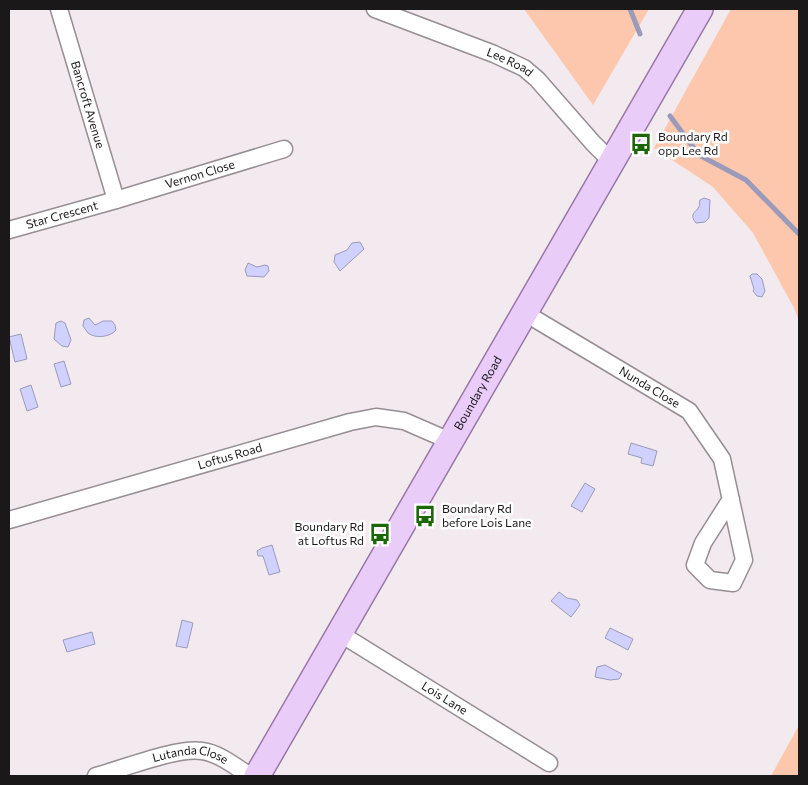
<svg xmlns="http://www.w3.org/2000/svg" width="808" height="785" font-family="Commissioner,sans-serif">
  <rect width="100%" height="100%" fill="#f3eaef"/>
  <path fill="#fcc7ac" d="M 524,9 L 649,9 L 593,105 Z
    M 731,9 L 799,9 L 799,321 L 794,308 L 753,233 L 713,187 L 654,148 Z
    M 799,725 L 799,776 L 771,776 Z"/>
  <path fill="#d0d1fe" stroke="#9a9aba" d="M 704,198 L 710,200 L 709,218 L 705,222 L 696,223 C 689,214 695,213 699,207 C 700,205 699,202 700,200 Z
    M 360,242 L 364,249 L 340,271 L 334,262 L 335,255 L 347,250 L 352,243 Z
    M 248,263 L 257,267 L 265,265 L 268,266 L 269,271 L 264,277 L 247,276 L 245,270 Z
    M 752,274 L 757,274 L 762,279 L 765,291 L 762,297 L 757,296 L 753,291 L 754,289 L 750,276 Z
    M 89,318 L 95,325 L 103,321 L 112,321 L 115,325 L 116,330 C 111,337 95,339 88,333 C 86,331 85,328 83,326 L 84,320 Z
    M 61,321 L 65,323 L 71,340 L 68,347 L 62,346 L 54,339 L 56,323 Z
    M 21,334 L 27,359 L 15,362 L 9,337 Z
    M 64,361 L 71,384 L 61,387 L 54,364 Z
    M 31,385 L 38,407 L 27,411 L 20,389 Z
    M 631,443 L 657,451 L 653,466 L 641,463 L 642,458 L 628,454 Z
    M 585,483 L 595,489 L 582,512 L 571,506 Z
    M 272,545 L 280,572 L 269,575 L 263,556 L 258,556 L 257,551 L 262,548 Z
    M 559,592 L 567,598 L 577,600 L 580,605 L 571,617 L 551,601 Z
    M 182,620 L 193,623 L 187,648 L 176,646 Z
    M 610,628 L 633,639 L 628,650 L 605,638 Z
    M 92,632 L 95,644 L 67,652 L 63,640 Z
    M 605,665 L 622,674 L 619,679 L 610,680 L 595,677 L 597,667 Z"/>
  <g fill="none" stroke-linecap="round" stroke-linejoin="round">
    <path stroke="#9a9aba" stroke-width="5" d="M 630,9 L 640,34
      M 670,116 L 699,155 L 746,180 L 799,234"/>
    <g stroke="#968e92" stroke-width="19">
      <g id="minor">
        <path id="s1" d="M 59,9 L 116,200"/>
        <path id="s2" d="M 375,9 L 494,54 L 524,68 L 537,79 L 593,143 L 612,162"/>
        <path id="s3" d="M 9,230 L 116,200 L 284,149"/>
        <path id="s4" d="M 525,313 L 689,411 L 722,459 L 744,560 L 733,583 L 710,580 L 695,565 L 703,543 L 731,499"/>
        <path id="s5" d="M 9,520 L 350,422 L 376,417 L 404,421 L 450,441"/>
        <path id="s6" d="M 339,633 L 549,763"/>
        <path id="s7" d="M 96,776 C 122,769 177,747 202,751 C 219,753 236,767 250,776"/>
      </g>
    </g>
    <g stroke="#9878a7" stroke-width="28">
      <g id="primary">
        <path id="s8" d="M 257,776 L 700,9"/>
      </g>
    </g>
    <use href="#minor" stroke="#fff" stroke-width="16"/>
    <use href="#primary" stroke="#e9cdf8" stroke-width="25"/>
  </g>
  <defs>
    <g id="bus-bare" transform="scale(1.725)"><path d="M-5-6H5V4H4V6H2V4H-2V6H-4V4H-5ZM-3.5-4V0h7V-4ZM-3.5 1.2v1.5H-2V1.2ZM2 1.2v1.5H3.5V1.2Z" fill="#1a6704" stroke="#fff" stroke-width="2.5" paint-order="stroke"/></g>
  </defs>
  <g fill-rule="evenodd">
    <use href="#bus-bare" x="641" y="144"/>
    <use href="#bus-bare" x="425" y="516"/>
    <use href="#bus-bare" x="380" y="534"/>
  </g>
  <g text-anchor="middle" stroke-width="5" stroke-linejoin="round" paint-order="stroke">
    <g font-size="12" fill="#1b181a" stroke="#fff">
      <text dy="4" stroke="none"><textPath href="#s2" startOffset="145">Lee Road</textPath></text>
      <text dy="4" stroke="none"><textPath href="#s1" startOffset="100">Bancroft Avenue</textPath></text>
      <text dy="4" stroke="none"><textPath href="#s3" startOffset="199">Vernon Close</textPath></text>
      <text dy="4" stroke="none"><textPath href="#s3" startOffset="55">Star Crescent</textPath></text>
      <text dy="4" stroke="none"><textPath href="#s4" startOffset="145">Nunda Close</textPath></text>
      <text dy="4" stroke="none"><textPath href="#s8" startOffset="442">Boundary Road</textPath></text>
      <text dy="4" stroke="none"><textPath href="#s5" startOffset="230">Loftus Road</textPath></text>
      <text dy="4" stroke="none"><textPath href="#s6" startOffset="124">Lois Lane</textPath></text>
      <text dy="4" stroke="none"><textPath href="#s7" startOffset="98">Lutanda Close</textPath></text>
    </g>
    <g font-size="12" fill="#1b181a" stroke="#fff" text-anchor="start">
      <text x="658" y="141">Boundary Rd<tspan x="658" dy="14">opp Lee Rd</tspan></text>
      <text x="442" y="513">Boundary Rd<tspan x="442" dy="14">before Lois Lane</tspan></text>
      <text x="364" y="531" text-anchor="end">Boundary Rd<tspan x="364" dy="14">at Loftus Rd</tspan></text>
    </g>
  </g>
  <rect width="808" height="785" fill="none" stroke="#1b181a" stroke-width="20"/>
</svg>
